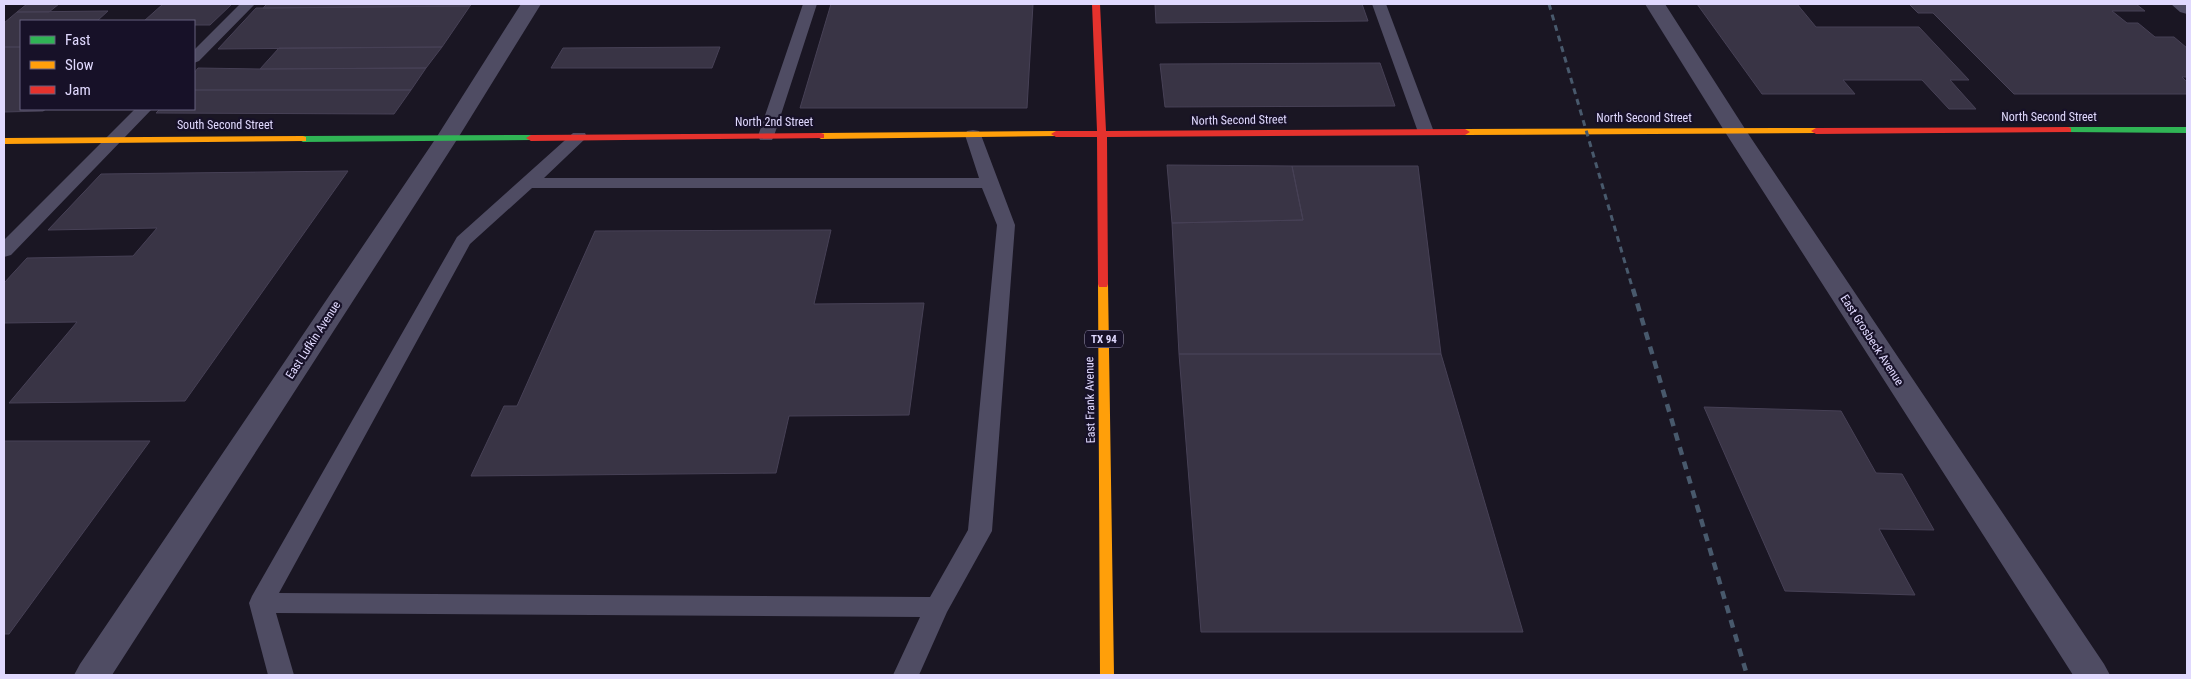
<svg xmlns="http://www.w3.org/2000/svg" width="2191" height="679" font-family="'Roboto Condensed',sans-serif">
  <rect width="100%" height="100%" fill="#1a1623"/>
  <path fill="#393445" stroke="#474156" d="M 27,4 L 59,4 L 49,12 L 17,12 Z
    M 163,4 L 232,4 L 210,25 L 194,25 L 194,21 L 144,21 Z
    M 267,4 L 472,4 L 470,6 L 263,8 Z
    M 831,4 L 1033,4 L 1027,108 L 800,108 Z
    M 1155,4 L 1362,4 L 1368,21 L 1156,23 Z
    M 1697,4 L 1797,4 L 1816,27 L 1919,27 L 1969,80 L 1950,80 L 1976,109 L 1949,109 L 1922,80 L 1843,80 L 1855,94 L 1762,94 Z
    M 1909,4 L 2136,4 L 2145,11 L 2112,11 L 2127,23 L 2138,23 L 2155,37 L 2174,37 L 2187,48 L 2187,77 L 2182,77 L 2187,82 L 2187,94 L 2014,94 L 1933,13 L 1918,13 Z
    M 470,6 L 442,47 L 218,49 L 256,8 Z
    M 108,11 L 97,21 L 21,21 L 21,47 L 4,47 L 4,23 L 17,12 Z
    M 4,47 L 21,47 L 21,109 L 46,109 L 43,111 L 4,112 Z
    M 442,47 L 426,68 L 260,69 L 279,48 Z
    M 720,47 L 712,68 L 551,68 L 563,48 Z
    M 1380,63 L 1395,106 L 1165,107 L 1160,64 Z
    M 198,68 L 260,69 L 426,68 L 411,90 L 194,90 L 194,73 Z
    M 194,90 L 411,90 L 394,114 L 156,113 L 160,109 L 194,109 Z
    M 1167,165 L 1292,166 L 1303,220 L 1172,223 Z
    M 1292,166 L 1418,166 L 1441,354 L 1179,354 L 1172,223 L 1303,220 Z
    M 348,171 L 185,401 L 9,403 L 77,322 L 4,323 L 4,283 L 27,258 L 133,256 L 157,228 L 48,230 L 101,174 Z
    M 831,230 L 814,304 L 924,303 L 909,415 L 789,416 L 776,473 L 471,476 L 504,406 L 517,406 L 595,231 Z
    M 1179,354 L 1441,354 L 1523,632 L 1201,632 Z
    M 1704,407 L 1841,411 L 1876,473 L 1902,474 L 1934,530 L 1879,529 L 1915,595 L 1785,591 Z
    M 4,441 L 150,441 L 9,634 L 4,634 Z"/>
  <g fill="none" stroke-linecap="round" stroke-linejoin="round">
    <path fill="#4f4c63" fill-rule="evenodd" d="M 240,4 L 255,4 L 199,61 L 194,63 L 194,50 Z
      M 803,4 L 817,4 L 774,136 L 772,140 L 760,140 L 758,136 Z
      M 1372,4 L 1386,4 L 1434,132 L 1432,135 L 1420,135 L 1418,132 Z
      M 135,109 L 152,109 L 11,255 L 4,257 L 4,240 Z
      M 973,130 L 979,131 L 981,135 L 1015,225 L 992,531 L 947,612 L 919,675 L 893,675 L 920,617 L 276,613 L 294,675 L 268,675 L 249,603 L 252,596 L 457,237 L 573,133 L 585,133 L 587,137 L 544,178 L 979,178 L 965,135 L 967,131 ZM 532,188 L 982,188 L 997,225 L 968,530 L 930,597 L 279,593 L 470,244 Z"/>
    <path fill="#4f4c63" fill-rule="evenodd" d="M 521,4 L 541,4 L 458,138 L 112,675 L 74,675 L 80,664 L 436,138 Z
      M 1645,4 L 1665,4 L 1747,132 L 2104,664 L 2110,675 L 2073,675 L 1725,132 Z
      M 2171,4 L 2187,4 L 2187,14 L 2180,12 Z"/>
    <path fill="#30b455" fill-rule="evenodd" d="M 2068,127 L 2187,127 L 2187,133 L 2065,132 L 2065,128 Z
      M 531,135 L 536,138 L 534,140 L 303,142 L 298,139 L 303,136 Z"/>
    <path fill="#ff9f0a" fill-rule="evenodd" d="M 1816,128 L 1821,131 L 1819,133 L 1465,135 L 1460,132 L 1465,129 Z
      M 1056,131 L 1059,132 L 1059,136 L 821,139 L 816,136 L 821,133 Z
      M 303,136 L 306,137 L 306,141 L 4,144 L 4,138 Z
      M 1103,280 L 1108,284 L 1114,675 L 1100,675 L 1098,284 Z"/>
    <path fill="#e5322d" fill-rule="evenodd" d="M 1092,4 L 1100,4 L 1106,131 L 1465,129 L 1470,132 L 1465,135 L 1107,137 L 1108,284 L 1107,287 L 1099,287 L 1098,284 L 1097,137 L 1056,137 L 1051,134 L 1056,131 L 1097,131 Z
      M 2068,127 L 2071,128 L 2071,132 L 1816,134 L 1811,131 L 1816,128 Z
      M 821,133 L 824,134 L 824,138 L 531,141 L 526,138 L 531,135 Z"/>
    <path stroke="#48596c" stroke-width="3" stroke-dasharray="6 5" stroke-linecap="butt" d="M 1549,4 L 1633,290"/>
    <path stroke="#48596c" stroke-width="4.5" stroke-dasharray="8 7" stroke-linecap="butt" d="M 1633,289 L 1747,675"/>
  </g>
  <g text-anchor="middle" stroke-width="4.5" stroke-linejoin="round" paint-order="stroke">
    <rect fill="#171128" stroke="#a49dbe" stroke-width="1" x="1085" y="330.5" width="38" height="17" rx="4"/>
    <g font-size="11" font-weight="bold" fill="#e0d9fe">
      <text x="1104" y="343">TX 94</text>
    </g>
    <g font-size="12" fill="#e0d9fe" stroke="#171128">
      <text x="2049" y="121">North Second Street</text>
      <text x="1644" y="122">North Second Street</text>
      <text transform="translate(1239 120) rotate(-1)" y="4">North Second Street</text>
      <text x="774" y="126">North 2nd Street</text>
      <text x="225" y="129">South Second Street</text>
      <text transform="translate(313 340) rotate(-57)" y="4">East Lufkin Avenue</text>
      <text transform="translate(1872 340) rotate(57)" y="4">East Grosbeck Avenue</text>
      <text transform="translate(1090 400) rotate(-91)" y="4">East Frank Avenue</text>
    </g>
  </g>
  <rect width="2191" height="679" fill="none" stroke="#e0d9fe" stroke-width="10"/>
  <rect x="20" y="20" width="175" height="90" fill="#171128" stroke="#67617e"/>
  <rect x="30" y="36" width="25" height="8" fill="#30b455" stroke="#67617e"/>
  <text x="65" y="45" font-size="15" fill="#e0d9fe">Fast</text>
  <rect x="30" y="61" width="25" height="8" fill="#ff9f0a" stroke="#67617e"/>
  <text x="65" y="70" font-size="15" fill="#e0d9fe">Slow</text>
  <rect x="30" y="86" width="25" height="8" fill="#e5322d" stroke="#67617e"/>
  <text x="65" y="95" font-size="15" fill="#e0d9fe">Jam</text>
</svg>
